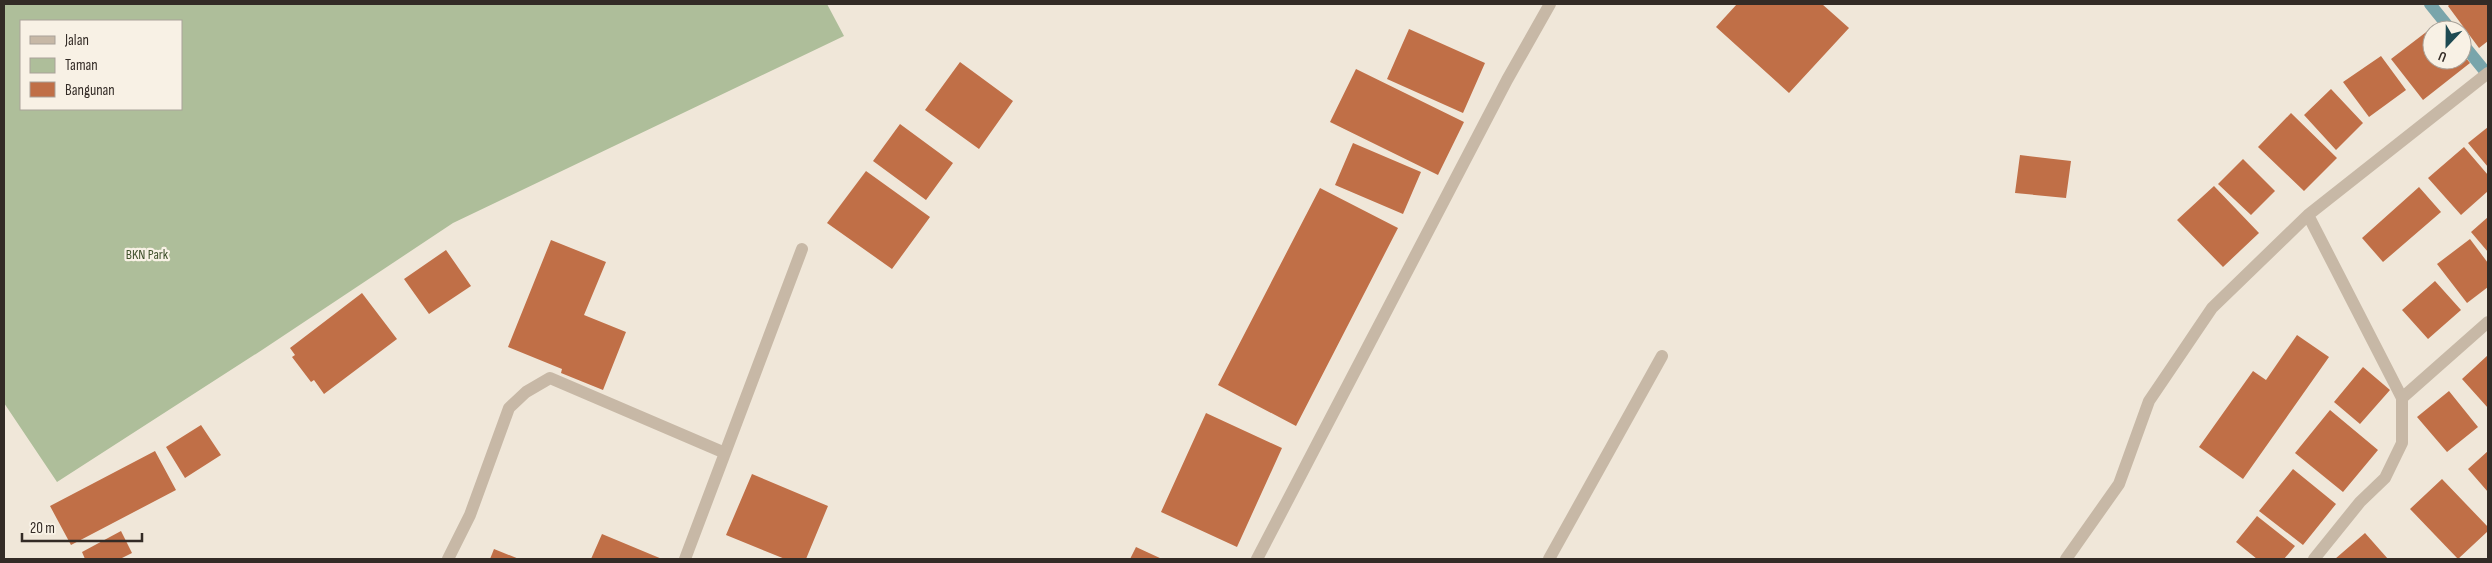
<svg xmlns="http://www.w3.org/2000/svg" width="2492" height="563" font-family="'Sofia Sans Condensed',sans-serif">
  <rect width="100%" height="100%" fill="#f0e7d9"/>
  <path fill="#aebe9a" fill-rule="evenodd" d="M 4,4 L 827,4 L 844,36 L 453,223 L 262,350 L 57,482 L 4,403 ZM 21,21 L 181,21 L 181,109 L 21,109 Z"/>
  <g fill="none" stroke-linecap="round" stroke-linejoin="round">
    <path stroke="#79a5ab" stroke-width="12" d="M 2430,4 L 2451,30
      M 2462,43 L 2488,75"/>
  </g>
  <path fill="#c06f47" d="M 1737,4 L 1822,4 L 1849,28 L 1789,93 L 1716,27 Z
    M 2450,4 L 2488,4 L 2488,41 L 2479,48 L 2448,6 Z
    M 2438,23 L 2444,30 L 2432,30 L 2432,60 L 2462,60 L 2462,53 L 2470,63 L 2423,100 L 2391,59 Z
    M 1409,29 L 1485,63 L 1463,113 L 1387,79 Z
    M 2381,56 L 2406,90 L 2369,117 L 2343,82 Z
    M 960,62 L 1013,101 L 979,149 L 925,110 Z
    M 1356,69 L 1464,122 L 1438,175 L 1330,122 Z
    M 2331,89 L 2363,123 L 2336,150 L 2304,115 Z
    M 2291,113 L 2337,158 L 2304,191 L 2258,147 Z
    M 900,124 L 953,163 L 926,200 L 873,161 Z
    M 2488,127 L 2488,167 L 2468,143 Z
    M 1353,143 L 1421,172 L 1403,214 L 1335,185 Z
    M 2464,147 L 2488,175 L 2488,191 L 2461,215 L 2428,178 Z
    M 2020,155 L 2071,161 L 2066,198 L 2015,193 Z
    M 2243,159 L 2275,191 L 2251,215 L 2218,184 Z
    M 866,171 L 930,217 L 892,269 L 827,223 Z
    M 2214,186 L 2259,233 L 2223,267 L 2177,220 Z
    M 2419,187 L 2441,212 L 2383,262 L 2362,238 Z
    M 1320,188 L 1398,228 L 1296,426 L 1218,385 Z
    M 2488,217 L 2488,252 L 2471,232 Z
    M 2470,239 L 2488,263 L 2488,287 L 2467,303 L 2437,264 Z
    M 551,240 L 606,262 L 584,315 L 626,332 L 603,390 L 561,373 L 562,369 L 508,347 Z
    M 446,250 L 471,286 L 429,314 L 404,279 Z
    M 2435,281 L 2461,310 L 2428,339 L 2402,310 Z
    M 362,293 L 397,339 L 324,394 L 314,380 L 311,382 L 292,357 L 295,355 L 290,348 Z
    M 2297,335 L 2329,357 L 2243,479 L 2199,447 L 2253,371 L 2266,380 Z
    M 2488,355 L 2488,408 L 2462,379 Z
    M 2363,367 L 2390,390 L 2360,424 L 2334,402 Z
    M 2449,391 L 2478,427 L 2447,452 L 2417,417 Z
    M 2330,410 L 2378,450 L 2343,492 L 2295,453 Z
    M 1206,413 L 1282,448 L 1237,547 L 1161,512 Z
    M 201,425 L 221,455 L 185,478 L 166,447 Z
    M 155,451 L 176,490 L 71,545 L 50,506 Z
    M 2488,451 L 2488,492 L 2468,469 Z
    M 2293,469 L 2336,504 L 2303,545 L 2259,511 Z
    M 752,474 L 828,506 L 806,559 L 785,559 L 726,535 Z
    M 2442,479 L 2488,527 L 2488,531 L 2458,559 L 2410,509 Z
    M 2257,516 L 2295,546 L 2284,559 L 2257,559 L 2236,542 Z
    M 121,531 L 132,553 L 120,559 L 85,559 L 82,552 Z
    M 2365,533 L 2388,559 L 2335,559 Z
    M 602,534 L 662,559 L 591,559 Z
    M 1136,547 L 1162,559 L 1130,559 Z
    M 494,549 L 519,559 L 490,559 Z"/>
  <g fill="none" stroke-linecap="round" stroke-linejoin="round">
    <path stroke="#c7b8a6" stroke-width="12" d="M 2308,215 L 2402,398 L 2402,443 L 2385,478 L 2360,502 L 2314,559
      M 2402,398 L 2488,322
      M 448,559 L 470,515 L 509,408 L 526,392 L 550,378 L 725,453
      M 685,559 L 802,249
      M 1257,559 L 1507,80 L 1550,4
      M 1549,559 L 1662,356
      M 2066,559 L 2119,484 L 2149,401 L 2212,308 L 2308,215 L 2488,73"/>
  </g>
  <g text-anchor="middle" stroke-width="4.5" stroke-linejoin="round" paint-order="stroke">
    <g font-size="14" fill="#3f502b" stroke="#f8f1e5">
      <text x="147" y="259">BKN Park</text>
    </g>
  </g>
  <rect width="2492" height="563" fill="none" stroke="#332b26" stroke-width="10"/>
  <rect x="20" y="20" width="162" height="90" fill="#f8f1e5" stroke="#a9a299"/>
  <rect x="30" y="36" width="25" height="8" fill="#c7b8a6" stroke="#a9a299"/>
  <text x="65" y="45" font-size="15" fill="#332b26">Jalan</text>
  <rect x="30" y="58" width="25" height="15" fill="#aebe9a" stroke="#a9a299"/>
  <text x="65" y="70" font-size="15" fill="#332b26">Taman</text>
  <rect x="30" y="82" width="25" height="15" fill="#c06f47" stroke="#a9a299"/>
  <text x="65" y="95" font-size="15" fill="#332b26">Bangunan</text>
  <g transform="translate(2447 45) rotate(202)"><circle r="24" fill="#f8f1e5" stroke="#a9a299"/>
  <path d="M0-4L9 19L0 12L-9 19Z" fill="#1e4a52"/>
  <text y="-8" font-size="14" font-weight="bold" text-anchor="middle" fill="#332b26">U</text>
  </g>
  <path d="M22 533v8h120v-8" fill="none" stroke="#332b26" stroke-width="2.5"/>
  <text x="30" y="533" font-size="15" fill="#332b26" stroke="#f8f1e5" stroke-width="4" paint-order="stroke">20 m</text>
</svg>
